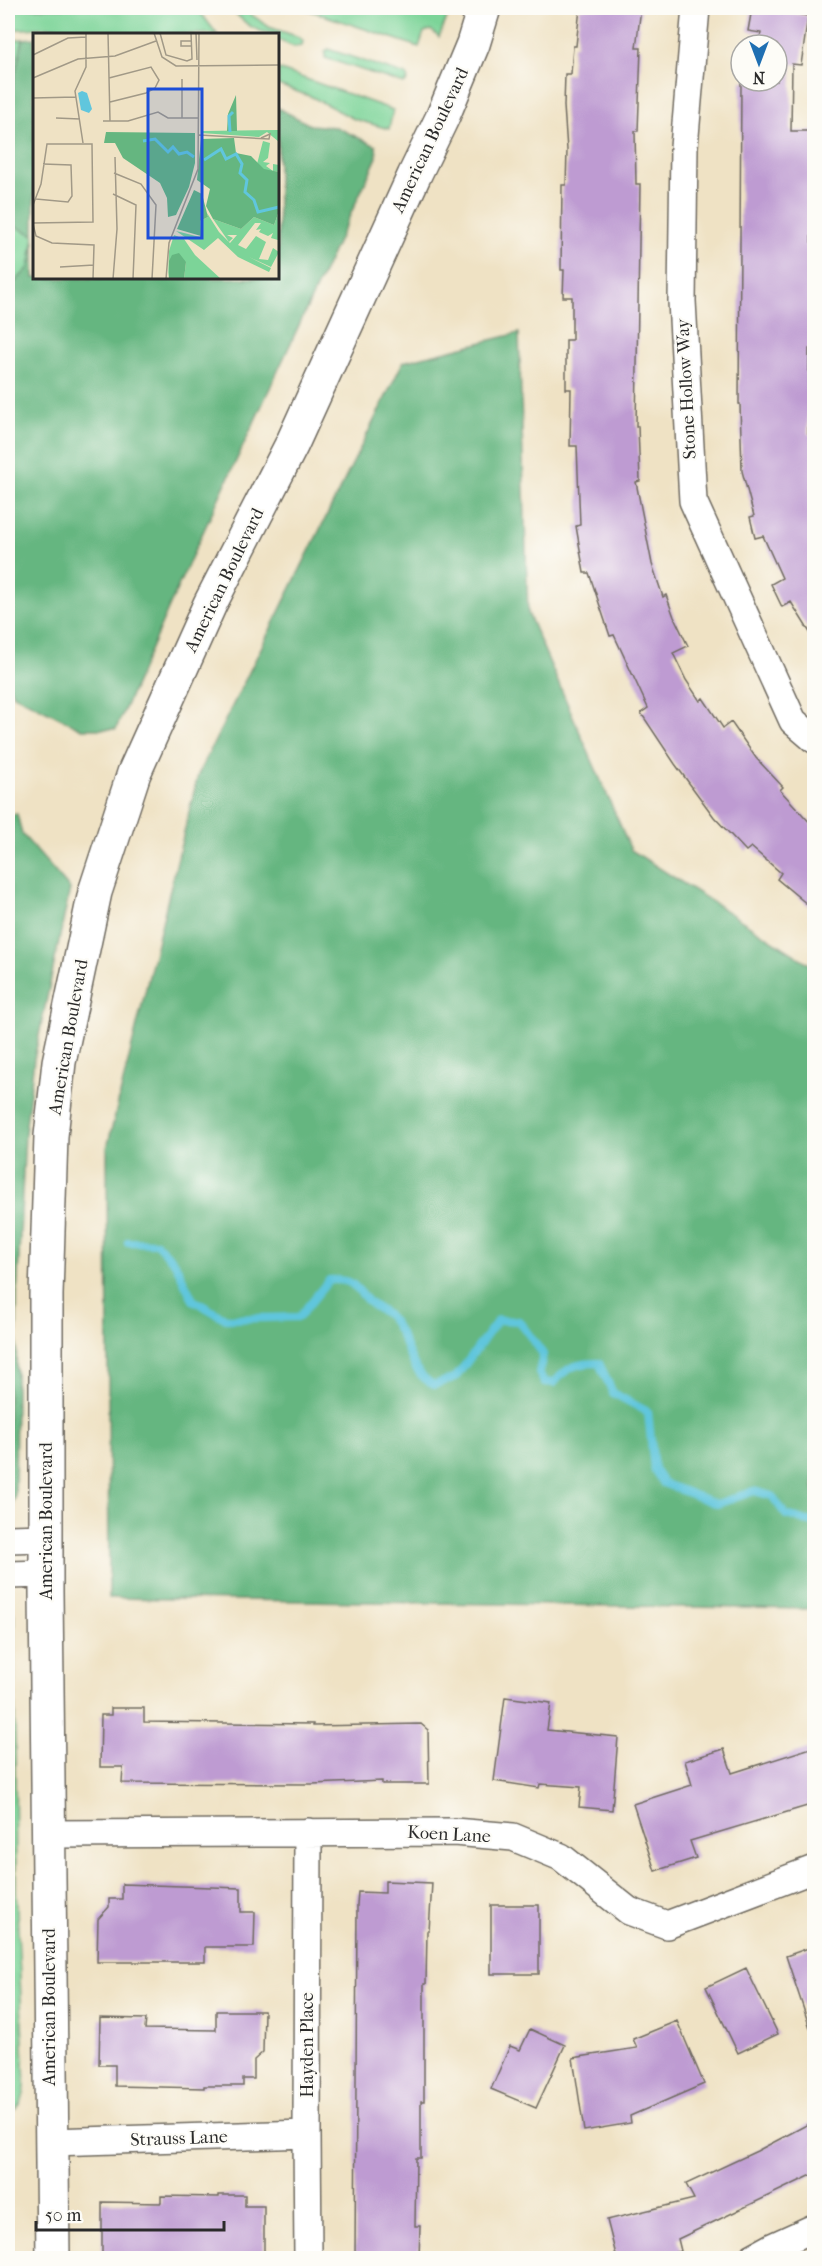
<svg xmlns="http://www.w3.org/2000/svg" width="822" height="2266" font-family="'IM FELL French Canon',serif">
  <rect width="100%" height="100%" fill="#fdfcf7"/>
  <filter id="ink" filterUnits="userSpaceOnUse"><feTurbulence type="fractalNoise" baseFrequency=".0167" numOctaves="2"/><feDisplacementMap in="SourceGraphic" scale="12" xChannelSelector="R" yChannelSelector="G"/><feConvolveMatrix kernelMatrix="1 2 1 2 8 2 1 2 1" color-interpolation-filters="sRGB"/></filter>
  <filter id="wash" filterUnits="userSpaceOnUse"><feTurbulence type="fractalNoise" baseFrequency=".008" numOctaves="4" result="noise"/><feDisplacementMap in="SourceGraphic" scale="24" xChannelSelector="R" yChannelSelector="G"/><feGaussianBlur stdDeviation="1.35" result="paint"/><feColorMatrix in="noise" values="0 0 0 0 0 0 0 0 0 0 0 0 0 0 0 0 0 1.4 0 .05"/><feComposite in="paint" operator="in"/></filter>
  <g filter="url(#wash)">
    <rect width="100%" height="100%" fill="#efe2c4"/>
    <path fill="#7cd498" stroke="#548062" stroke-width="1.5" d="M 8,8 L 197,8 L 217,34 L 122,34 L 53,27 L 8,30 Z
      M 231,8 L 242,8 L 269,27 L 299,37 L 303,41 L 302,46 L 294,47 L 278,40 L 278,34 C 257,34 243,23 231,8 Z
      M 302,8 L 451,8 L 439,37 L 431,30 L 424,32 L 419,47 Z
      M 23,39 L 8,107 L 8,40 Z
      M 328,49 L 406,75 L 408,80 L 404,84 L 325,58 L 325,52 Z
      M 278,69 L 393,110 L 389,129 L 354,119 L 312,97 L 278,85 Z
      M 8,223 L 34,235 L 29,268 L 8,289 Z
      M 8,1598 L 14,1615 L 16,1886 L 25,2088 C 23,2102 20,2108 8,2114 Z"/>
    <path fill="#65b680" stroke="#487056" stroke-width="1.5" d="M 34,38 L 34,235 L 8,223 L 8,107 L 23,39 Z
      M 278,108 L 310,125 L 336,127 L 376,146 L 377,157 L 180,582 L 116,729 L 82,729 L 14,695 L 8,685 L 8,604 L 11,590 L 8,579 L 8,289 L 29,268 L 34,241 L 34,278 L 278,278 Z
      M 519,333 L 528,613 L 631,850 L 814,967 L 814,1609 L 109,1598 L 107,1148 L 198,775 L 403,362 Z
      M 8,814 L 17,814 L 22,834 L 70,889 L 34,1059 L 25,1134 L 17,1296 L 15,1498 L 8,1512 Z"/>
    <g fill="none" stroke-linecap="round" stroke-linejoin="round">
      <path stroke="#60c6dd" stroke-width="8" d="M 128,1242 L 156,1243 L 175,1263 L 193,1300 L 226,1319 L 299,1317 L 329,1280 C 352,1279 353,1284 367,1300 C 373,1308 386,1311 392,1320 C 408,1340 409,1373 434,1385 L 456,1377 L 498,1320 L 519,1321 L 543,1354 L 539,1373 L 544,1382 L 554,1383 C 568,1366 577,1363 599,1363 L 613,1393 L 648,1412 L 654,1469 L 663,1483 L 717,1504 L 754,1491 L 772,1496 L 786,1515 L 811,1522 L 814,1520"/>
    </g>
    <g id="blocks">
      <path fill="#be9bd2" d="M 580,8 L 641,8 L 636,48 L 641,48 L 638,131 L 635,131 L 636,184 L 640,184 L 636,426 L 638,426 L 640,481 L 636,482 L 652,564 L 663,597 L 666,595 L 674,617 L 688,646 L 673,653 L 686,680 L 700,701 L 703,698 L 723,728 L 731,722 L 756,758 L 783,787 L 780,790 L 814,827 L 814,910 L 777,879 L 781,873 L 751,847 L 746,851 L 714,817 L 675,764 L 641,713 L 648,708 L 614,635 L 610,636 L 589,573 L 584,573 L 576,526 L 580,525 L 577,446 L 570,446 L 571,389 L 566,389 L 566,340 L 572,340 L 572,297 L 563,297 L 564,270 L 561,270 L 562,185 L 566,185 L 567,150 L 564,106 L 565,74 L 571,74 L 573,46 L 576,46 Z
        M 752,8 L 764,8 L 808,16 L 801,65 L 792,64 L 791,131 L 814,131 L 814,182 L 811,182 L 811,242 L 812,242 L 812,264 L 814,266 L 814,280 L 811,284 L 811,317 L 814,317 L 814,349 L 809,349 L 808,434 L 813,434 L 814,459 L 814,639 L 791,602 L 782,607 L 771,584 L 782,578 L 763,536 L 755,538 L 750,517 L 754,516 L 742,471 L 740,404 L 739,404 L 741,81 L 777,81 L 777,45 L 758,45 L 761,33 L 748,31 Z
        M 505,1697 L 551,1703 L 547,1730 L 618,1737 L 612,1810 L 579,1807 L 581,1787 L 540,1784 L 539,1788 L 494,1781 Z
        M 111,1708 L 144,1708 L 144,1722 L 313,1724 L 313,1726 L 421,1724 L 428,1730 L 429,1784 L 382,1784 L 382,1781 L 312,1784 L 122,1783 L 123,1767 L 100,1767 L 101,1715 L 111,1715 Z
        M 814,1747 L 814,1804 L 690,1841 L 696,1858 L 655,1871 L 633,1804 L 692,1785 L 685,1761 L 724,1749 L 732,1773 Z
        M 385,1881 L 432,1883 L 429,1931 L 427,1931 L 426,1984 L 424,1984 L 424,2101 L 421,2101 L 421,2158 L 416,2158 L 415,2226 L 420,2226 L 419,2259 L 355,2259 L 357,1905 L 358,1892 L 385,1893 Z
        M 122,1884 L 241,1888 L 241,1912 L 255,1912 L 254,1947 L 205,1947 L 205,1962 L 97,1962 L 98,1919 L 109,1907 L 109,1899 L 122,1899 Z
        M 491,1905 L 539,1905 L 539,1974 L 491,1974 Z
        M 814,1946 L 814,2030 L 811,2031 L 786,1956 Z
        M 746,1968 L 778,2034 L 738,2053 L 706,1987 Z
        M 216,2011 L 264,2011 L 263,2052 L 254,2060 L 254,2079 L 243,2079 L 243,2086 L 204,2086 L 204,2088 L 115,2086 L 115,2065 L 99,2065 L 100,2018 L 146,2019 L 145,2029 L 216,2030 Z
        M 677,2021 L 704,2084 L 630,2116 L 631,2123 L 584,2131 L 573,2058 L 637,2048 L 633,2039 Z
        M 530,2029 L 565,2045 L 536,2108 L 491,2089 L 510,2046 L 520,2050 Z
        M 814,2121 L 814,2174 L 678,2239 L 681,2251 L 649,2259 L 617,2259 L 607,2220 L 694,2199 L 686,2184 L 757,2151 Z
        M 219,2195 L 245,2195 L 245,2206 L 264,2206 L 264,2259 L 102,2259 L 102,2202 L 161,2203 L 161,2196 L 219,2197 Z"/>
    </g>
  </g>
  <g filter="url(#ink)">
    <use href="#blocks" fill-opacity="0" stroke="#706b61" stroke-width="1.5"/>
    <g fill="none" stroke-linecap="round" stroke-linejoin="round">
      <g stroke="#706b61" stroke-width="30">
        <path id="street" d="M 696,8 L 684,147 L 682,301 L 693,501 L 793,721 L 814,739
          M 8,1539 L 46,1538
          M 8,1575 L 46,1574
          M 308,1832 L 307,2134 L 308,2258
          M 48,1834 L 454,1832 L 513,1837 L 561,1857 L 629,1911 L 667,1925 L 814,1869
          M 51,2142 L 307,2134
          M 752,2258 L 772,2247 L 814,2228"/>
      </g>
      <g stroke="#706b61" stroke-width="36">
        <path id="secondary" d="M 53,2258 L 46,1592 L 46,1295 L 51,1136 L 59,1062 L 95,892 L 134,773 L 210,604 L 292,444 L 414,176 L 443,116 L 473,44 L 484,8"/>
      </g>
      <use href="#street" stroke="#fff" stroke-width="27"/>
      <use href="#secondary" stroke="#fff" stroke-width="33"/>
    </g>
  </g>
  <g text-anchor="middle" stroke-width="4.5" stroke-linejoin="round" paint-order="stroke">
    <g font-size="18" fill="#2b2b2b" stroke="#fdfcf7">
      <text transform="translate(430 140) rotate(-65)" y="6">American Boulevard</text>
      <text transform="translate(686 389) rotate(-93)" y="6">Stone Hollow Way</text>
      <text transform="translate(224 580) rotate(-64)" y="6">American Boulevard</text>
      <text transform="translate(68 1037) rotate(-80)" y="6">American Boulevard</text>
      <text transform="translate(46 1521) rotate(-90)" y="6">American Boulevard</text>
      <text transform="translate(449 1834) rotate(3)" y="6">Koen Lane</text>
      <text transform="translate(49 2007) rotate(-90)" y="6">American Boulevard</text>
      <text transform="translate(307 2045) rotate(-90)" y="6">Hayden Place</text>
      <text transform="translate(179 2138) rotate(-2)" y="6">Strauss Lane</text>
    </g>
  </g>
  <g transform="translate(33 33)">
    <rect width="246" height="246" fill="#efe2c4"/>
    <path d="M 168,67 L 170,98 L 246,97 L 246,109 L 234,99 L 226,104 L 168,100 ZM 230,108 L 237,110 L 235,125 L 230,129 L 237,130 L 233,133 L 240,138 L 240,131 L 246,132 L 246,139 L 231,137 L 224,131 ZM 246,178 L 245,207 L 238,205 L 240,200 L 235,203 L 226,199 L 228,196 L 223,197 L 228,190 L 222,190 L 205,212 L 213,216 L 223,203 L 233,209 L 226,226 L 235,227 L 240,215 L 246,219 L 238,234 L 216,224 L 238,235 L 236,239 L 205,224 L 185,205 L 171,217 L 143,198 L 167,204 L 167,188 L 175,184 L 174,180 L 186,199 L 197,210 L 204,202 L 194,202 L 200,205 L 196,209 L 180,186 L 208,196 L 221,184 L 241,192 ZM 141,202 L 151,206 L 162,222 L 188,246 L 151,246 L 153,229 L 138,226 L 135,246 L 136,218 Z" fill="#7cd498"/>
    <path d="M 203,62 L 204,98 L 194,98 L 195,81 ZM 73,99 L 162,100 L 162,130 L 156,154 L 143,182 L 135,184 L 134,165 L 127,150 L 90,125 L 82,110 L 71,110 ZM 201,105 L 203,120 L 218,123 L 231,136 L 246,139 L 246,178 L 241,192 L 221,184 L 208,196 L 180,186 L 173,173 L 177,156 L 164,147 L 168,106 ZM 161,157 L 169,161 L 175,184 L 167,188 L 168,203 L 144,196 ZM 146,220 L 153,229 L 151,246 L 136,246 L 136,228 L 139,222 Z" fill="#65b680"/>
    <path d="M 49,58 L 54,60 L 59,76 L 56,80 L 48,77 L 45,60 Z" fill="#60c6dd"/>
    <path fill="none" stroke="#60c6dd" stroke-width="3" d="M 197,99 L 196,83 L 200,79M 110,108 L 122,106 L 135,119 L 140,114 L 146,121 L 154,119 L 161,124M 171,127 L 188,116 L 193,126 L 203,121 L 209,131 L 207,140 L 214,147 L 212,159 L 221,167 L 225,179 L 246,174"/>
    <path fill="none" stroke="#a19987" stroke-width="1.5" d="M 75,0 L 77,88M 121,0 L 129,24 L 143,33 L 246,32M 127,0 L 133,22 L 154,28 L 159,26 L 158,0M 163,0 L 164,27M 159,8 L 148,8 L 148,13 L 159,13M 0,22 L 35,5 L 53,4M 0,45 L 45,26 L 82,23 L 123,8M 76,45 L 118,34 L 126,47 L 122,55 L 113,60 L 77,69M 149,46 L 149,85M 0,65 L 43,64M 23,85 L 47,86M 70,88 L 95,88 L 125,79 L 135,85 L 166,85M 166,102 L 236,106 L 237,101 L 228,105M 50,110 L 42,58 L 53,34 L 53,0M 81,140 L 108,151 L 123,172 L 119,246M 80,161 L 103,172 L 100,246M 3,166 L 35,169 L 39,163 L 38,132 L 10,131M 0,172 L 8,151 L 14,111 L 59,111 L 60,189 L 0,190M 0,191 L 3,203 L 19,210 L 61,212 L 60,246M 27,234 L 61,232M 80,246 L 84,196 L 82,124M 133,246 L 136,210 L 165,136 L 166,0"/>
    <path fill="#1d4ed8" fill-opacity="0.15" stroke="#1d4ed8" stroke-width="3" d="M 115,56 L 169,56 L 169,205 L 115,205 Z"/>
    <rect width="246" height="246" fill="none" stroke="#2b2b2b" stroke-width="3"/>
  </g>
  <rect width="822" height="2266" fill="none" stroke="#fdfcf7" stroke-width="30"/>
  <g transform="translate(759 63) rotate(180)"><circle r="28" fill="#fdfcf7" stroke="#a9a8a5" stroke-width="1.5"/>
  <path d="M0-4.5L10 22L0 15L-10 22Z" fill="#1f6fb2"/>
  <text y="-9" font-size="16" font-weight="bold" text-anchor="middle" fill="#2b2b2b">N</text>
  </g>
  <path d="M36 2221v9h188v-9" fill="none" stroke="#2b2b2b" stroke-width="3"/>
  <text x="45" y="2221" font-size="18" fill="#2b2b2b" stroke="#fdfcf7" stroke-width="4.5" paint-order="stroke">50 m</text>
</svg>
